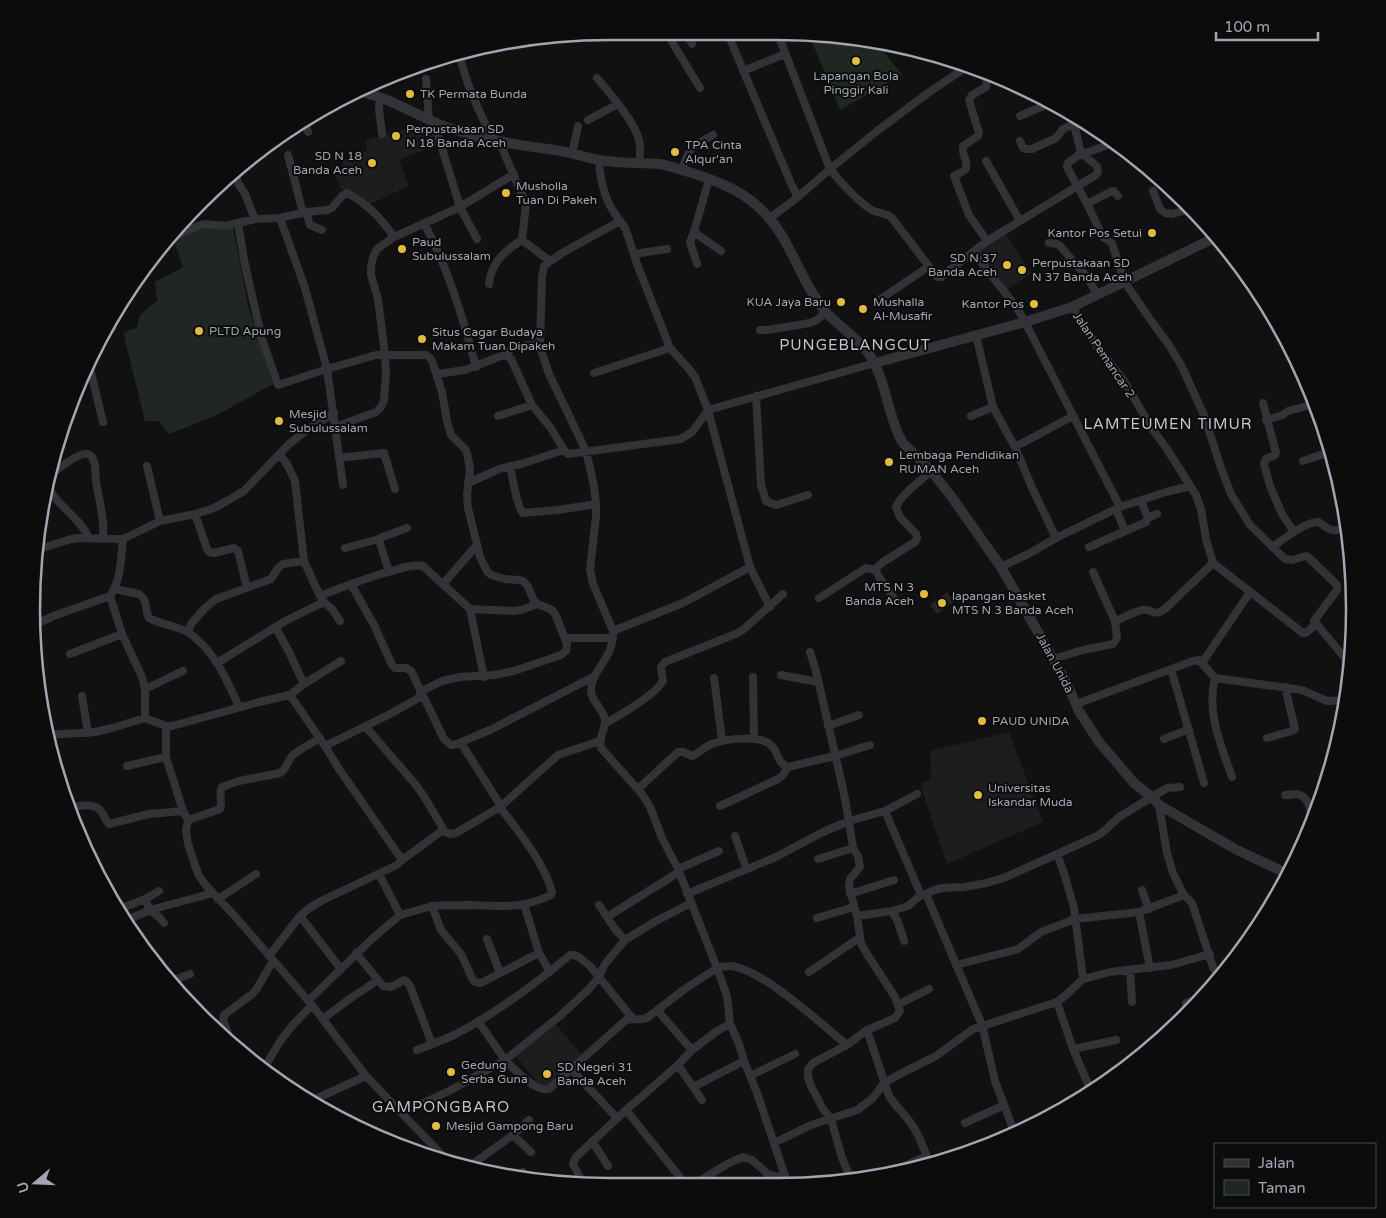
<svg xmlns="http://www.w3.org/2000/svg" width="1386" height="1218" font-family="'Varela Round',sans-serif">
  <rect width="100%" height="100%" fill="#111112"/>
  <path fill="#1d1d1f" d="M 420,124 L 431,126 L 438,145 L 399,160 L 409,186 L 368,205 L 340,188 L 333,170 L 343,166 L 343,160 L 367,151 L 365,141 Z
    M 1004,232 L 1031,273 L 1007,290 L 977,251 Z
    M 1009,732 L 1043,822 L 947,864 L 920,785 L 931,778 L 930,751 Z
    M 556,1024 L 583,1057 L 543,1090 L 516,1056 Z"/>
  <path fill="#202621" d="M 808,32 L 875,40 L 902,75 L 840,110 Z
    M 204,225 L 233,227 L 248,305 L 273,384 L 215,416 L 169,434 L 159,421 L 145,421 L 125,341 L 124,332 L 137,328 L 140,315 L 157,301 L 155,282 L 183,267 L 173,240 Z
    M 947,592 L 954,601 L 937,614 L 930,605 Z"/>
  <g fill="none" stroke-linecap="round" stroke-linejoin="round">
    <path stroke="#323237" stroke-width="8" d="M 666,32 L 700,88
      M 686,32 L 692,44
      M 727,32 L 792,186 L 798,197
      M 777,32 L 830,169 C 840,182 857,200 870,209 C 877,214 886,212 892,218 L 937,277 L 941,277 L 987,241 L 1096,175 L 1098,172 L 1097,166 L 1081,153
      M 499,46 L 499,47
      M 459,51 C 465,83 479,111 493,140
      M 743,71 L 785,54
      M 985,71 L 987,79 L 986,87 L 972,95 L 969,100 L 979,133 L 978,136 L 963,146 C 961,154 970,165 965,170 C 962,173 957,173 954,176 L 969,215 L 987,241
      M 597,78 C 609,92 635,122 639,140 C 641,148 640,156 639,164
      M 426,79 L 429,120
      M 380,97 L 379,109 L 382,134
      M 322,112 L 322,113
      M 1071,112 L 1081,153 L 1068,163 L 1067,167 L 1087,204 L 1103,237 L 1112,243 L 1124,281 L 1152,322 L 1169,345 L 1181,365 L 1204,415 L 1221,468 L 1231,494 L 1250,525 L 1285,559 L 1292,560 L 1306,556 L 1308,557 L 1337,585 L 1337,590 L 1314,621 L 1345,658 L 1350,686
      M 1020,116 L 1053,102
      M 588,120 L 618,104
      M 434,122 L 460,207 L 477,239
      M 305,123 L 308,132
      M 499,141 L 526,204 L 522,240 L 550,261
      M 1020,141 L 1023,148 L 1027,149 L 1032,149 L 1056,138 L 1063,129 L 1074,124
      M 572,154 L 578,126
      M 1083,154 L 1113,143
      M 288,155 L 303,213
      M 599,160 C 600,178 604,198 615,214 C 618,219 623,223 626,230 L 637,264 L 670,348 L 689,369 L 695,377 L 708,410 L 750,567 L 770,607
      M 986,161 L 1020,221
      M 682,170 C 689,147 692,146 713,135
      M 235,172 L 238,183 L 245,194 L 255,219
      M 1153,191 L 1160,209 L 1165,213 L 1172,214 L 1190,209
      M 1087,204 L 1112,191 L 1114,191 L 1118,196
      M 306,212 L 310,225 L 322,230
      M 280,218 L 305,288 L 327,369 L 376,355 L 426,355 L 429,357 L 432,361 L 442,392 L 447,421 L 451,435 L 465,449 L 467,453 L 470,469 L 467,495 L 468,508 L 480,557 L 487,571 L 491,575 L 505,579 L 519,580 L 523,581 L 527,585 L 534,601 L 538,604 L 550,609 L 553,611 L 556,616 L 567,644 L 566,651 L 561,655 L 514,671 L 494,675 L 460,677 L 442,681 L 420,692
      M 770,218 L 798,197 L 830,169 L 877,131 L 928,93 L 968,66
      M 620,221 L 562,253 L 544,266 L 542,277 L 540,343 L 542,353 L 549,374 L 586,451 L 594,486 L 596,504 L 596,516 L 590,570 L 593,584 L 613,631 C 615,657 592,669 591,689 C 590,702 605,709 605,721 C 605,731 598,738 601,748 L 642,794 L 650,807 L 662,838 L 678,869 L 717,968 L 727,996 L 730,1024 L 739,1044 L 744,1061 L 757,1093 L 786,1179 L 791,1186
      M 238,223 L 255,219 L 280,218 L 306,212 L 327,210 L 332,208 L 342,196 L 347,193 C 367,203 381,218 394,237
      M 424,223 C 448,268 463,318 476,367
      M 694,232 L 721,251
      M 173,233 L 175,236 L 198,226 L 204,224 L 225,226 L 238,223 L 245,265 L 262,339 L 278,385 L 327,369 L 343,485
      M 1049,243 L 1057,244 L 1060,246 L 1087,277 L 1097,294
      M 973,252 L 1017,308 L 1025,322 L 1120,507
      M 634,254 L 667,249
      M 697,264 L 690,242 L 694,232 L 709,179
      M 489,284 C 491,263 504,251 522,240
      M 879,300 L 928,267
      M 1072,307 L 1097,346 L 1124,381 L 1151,427 L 1167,449 L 1196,495 L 1201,509 L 1206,539 L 1213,563
      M 109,329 L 112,328 L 112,325
      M 760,330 L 767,330 L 810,323 L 817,320 L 826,312
      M 976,335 L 993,407
      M 504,356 L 512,348 L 540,343
      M 89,364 L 103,422
      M 594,373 L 670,348
      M 437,374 L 465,370 L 501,356 L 507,356 L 511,359 L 532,405 L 550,427 L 564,450 L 568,454 L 681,439 L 689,434 L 693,431 L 708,410 L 875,363
      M 756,396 L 761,485 L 766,501 L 776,505 L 808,495
      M 1263,403 L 1276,453 L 1275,455 L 1266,459 L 1264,464 L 1270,486 L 1282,514 L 1294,532
      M 498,416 L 532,405
      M 971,416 L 993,407 L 1015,447 L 1033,490 L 1056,538
      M 1266,420 L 1283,415 L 1288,411 L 1314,404
      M 335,427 L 376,412 L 381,407 L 384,400 L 386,374 L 385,355 L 378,299 L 371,275 L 371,267 L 373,257 L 377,249 L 394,237 L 460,207 L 514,174
      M 1015,447 L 1073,416
      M 279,454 L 287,464 L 295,481 L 304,561 L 320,596 C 342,587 362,580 384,573 C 397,570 409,564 423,566 L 470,609 L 484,677
      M 339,458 L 384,453 L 395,489
      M 1303,461 L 1332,451
      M 147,466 L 160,521
      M 510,466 C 513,478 516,505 523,513 L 558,510 L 596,504
      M 48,478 C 54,472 78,452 87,454 C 91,454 93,458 94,462 C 96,468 95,475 96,481 C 99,501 105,519 103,538
      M 46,483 C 55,505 79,516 89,538
      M 468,483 L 499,469 L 521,464 L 564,450
      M 1335,484 L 1344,515
      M 1141,501 L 1148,518 L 1157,514
      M 1116,509 L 1125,531
      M 195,514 L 207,549 L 209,552 L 214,553 L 234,548 L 238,551 L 247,588
      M 1089,547 L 1146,522
      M 1272,547 C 1284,539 1306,521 1319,522 C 1330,531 1333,532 1346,528
      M 345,548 L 379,539
      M 39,549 L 68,540 L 76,538 L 123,539 L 160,521 L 195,514 L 209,510 L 220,505 L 244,491 L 288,445 L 307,430 L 334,413
      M 1213,563 L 1303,633 L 1306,633 L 1316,624
      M 1001,567 L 1032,552 L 1056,538 L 1120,507 L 1166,492 L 1190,486
      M 389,572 L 379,540 L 380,538 L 407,528
      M 1093,572 L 1115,621
      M 351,584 L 374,625 L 392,665 L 395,668 L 406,668 L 411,671 L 444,739 L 451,745 L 457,744 L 492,729 L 595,676
      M 443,584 L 477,545
      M 115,589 L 139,594 C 149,601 144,609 149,618 C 161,625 177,625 189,633 C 214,650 227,680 239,707
      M 110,596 L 122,634 L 142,677 L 145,689 L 145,718
      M 819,598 L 866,568 L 875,570
      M 896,601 L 879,577 L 875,569 L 883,562 L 915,542 L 917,538 L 916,534 L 900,517 L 896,507 C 902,493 920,482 931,471
      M 324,602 L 332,609 L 340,621
      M 470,609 L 514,611 L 521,610 L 538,604
      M 34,625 L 56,615 L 110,596 C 121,581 121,558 123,539
      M 276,628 L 288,650 L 304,684
      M 613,631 L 683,603 L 750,567
      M 188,632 L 191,624 L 205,608 L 216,599 L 271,579 L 278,568 L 283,564 L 304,561
      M 566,638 L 613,638
      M 810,652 L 816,671 L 843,789 L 849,821 L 853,848 L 858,856 L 860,867 L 850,879 L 849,887 L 857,916 L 861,943 L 867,954 L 895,997 L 900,1011 L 895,1018 L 867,1030 L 847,1045 L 813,1063 L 808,1069 L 808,1077 L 811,1086 L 823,1109 L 831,1119 L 842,1158 L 851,1179
      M 70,654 L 122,634
      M 1053,659 L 1083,650 L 1113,644 L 1117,638 L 1115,621 C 1123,618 1133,612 1142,610 C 1154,608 1152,618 1165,609 L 1213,563
      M 217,663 L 287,620 L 324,602 L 320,596
      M 1202,663 L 1250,592
      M 1171,669 L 1204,783
      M 781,675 L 818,682
      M 753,677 L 754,739
      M 714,678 L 722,740
      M 1215,678 C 1206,712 1221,745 1232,777
      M 145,689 L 183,671
      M 290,695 L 325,746 L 392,713 L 422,696
      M 82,696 L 88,733
      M 1076,704 L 1193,661 L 1199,660 L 1215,678 L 1302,690 L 1327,701 L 1346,700
      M 145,718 L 166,726 L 172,726 L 259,702 L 290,695 L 304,684 L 341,661
      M 605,724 C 621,714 653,697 663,681 L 661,667 L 665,662 L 738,633 L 744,629 L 783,594
      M 166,726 L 166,757 L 183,811 L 188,820 L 186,830 L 188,844 L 198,874 L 204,883 L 213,893 L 233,914 L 312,1005 L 292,1026 L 281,1040 L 262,1071
      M 365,726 L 416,785 L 425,798 L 445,832 L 450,834 L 456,833 L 500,807 C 519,833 543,860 552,892 L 551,895 C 523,909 500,906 471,905 C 458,905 445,905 432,906
      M 828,726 L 859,715
      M 47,735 L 95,732 L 112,728 L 145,718
      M 1267,738 L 1292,731 L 1295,729 L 1285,687
      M 1164,739 L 1189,729
      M 461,743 L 501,806
      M 127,766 L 166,757
      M 638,789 L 678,752 L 683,752 L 692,756 C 699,753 704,747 712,744 C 725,739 762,734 772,746 C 778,753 778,764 788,767 L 835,756 L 870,745
      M 1285,795 C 1289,795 1293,794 1297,794 C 1309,796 1311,812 1312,821
      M 1159,805 L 1167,853 L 1173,873 L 1184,895 L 1192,903 L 1213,967 L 1219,979
      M 720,806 L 778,779 L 783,775 L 788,767
      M 71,807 C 80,806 93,803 100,810 C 104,814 105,820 109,824 L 149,814 L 183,811
      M 500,807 L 558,755 L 600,741
      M 885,811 L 921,895 L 926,894 L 982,1025 L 995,1081 L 1015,1134
      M 188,820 L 220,809 C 223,802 218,793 222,787 L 239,781 L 280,773 C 287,769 287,761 292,756 C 299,749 311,744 320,738
      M 735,836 L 746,868
      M 1057,854 L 1064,873 L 1074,908 L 1083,979
      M 818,859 L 853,848
      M 402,860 L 443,830
      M 678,869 L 719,851
      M 379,874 L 400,915
      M 1142,890 L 1149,909
      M 687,894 L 776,857 L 821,833 L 849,821 L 885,811 L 917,794
      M 850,894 L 894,880
      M 926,894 C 940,886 948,888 964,887 C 978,885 993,882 1006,877 L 1097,836 L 1103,832 L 1119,817 L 1152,797 L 1167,788 L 1180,787
      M 145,899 L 159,891
      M 218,899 L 256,874
      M 524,904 L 539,953
      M 599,905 L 615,929 L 625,940
      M 117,910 L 145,899 L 150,910 L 159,917 L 164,923
      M 892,911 L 898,922 L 904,941
      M 1139,912 L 1150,968
      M 300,916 L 341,969
      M 857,916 L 892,911 L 908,906 L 921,895
      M 607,917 L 679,872
      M 817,918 L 854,907
      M 125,921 L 150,910 L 213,893
      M 487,939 L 500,973
      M 356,953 L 383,986 L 391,987 L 404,980 L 407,982 L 410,986 L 432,1044
      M 269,956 L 300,916 L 308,909 L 321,901 L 397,865 L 402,860 L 339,769 L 325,746
      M 956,965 L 1018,949 L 1041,932 L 1075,919 L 1139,912 L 1184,895
      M 1130,970 L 1132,1002
      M 809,972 L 859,938
      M 169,982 L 190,974
      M 309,1000 L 373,938 L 400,915 L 432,906 L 441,930 L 461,954 L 473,980 L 475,982 L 481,983 L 539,953 L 550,972
      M 1057,1002 L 1073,1049 L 1091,1091
      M 899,1004 L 929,989
      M 312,1005 L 366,1076 L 440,1153 L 452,1164
      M 657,1010 L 692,1050
      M 1187,1013 L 1186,1003 L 1205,996
      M 323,1019 L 348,1000 L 378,980
      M 478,1021 L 505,1060 L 560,1016 L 589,989 L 598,978 L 605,964 L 625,940 L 656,921 L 691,903
      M 867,1030 L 889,1096 C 896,1107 905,1114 912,1125 C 921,1137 924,1152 931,1165
      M 227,1039 L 229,1037 C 228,1029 221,1023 224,1015 L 251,995 L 256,990 L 273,961
      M 1073,1049 L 1116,1040
      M 417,1050 C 430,1045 443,1040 456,1034 C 497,1013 535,984 570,955 L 575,955 L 580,958 L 590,966 L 633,1019
      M 678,1065 L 702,1100
      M 572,1070 L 617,1118
      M 750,1076 L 795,1054
      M 693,1087 L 744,1061
      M 311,1101 L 366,1076
      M 626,1110 L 687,1186
      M 402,1113 L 451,1090 L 505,1060 C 514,1069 536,1093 549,1089 L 626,1020 C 634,1018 639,1021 647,1018 L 686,988 L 717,968 C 722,966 727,966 732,966 C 766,972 820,1023 847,1045
      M 965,1123 L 1004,1105
      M 513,1135 L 531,1152
      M 592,1141 L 608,1166
      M 774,1143 L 811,1125 L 857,1110 L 873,1098 L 884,1083 L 902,1073 L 936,1056 L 973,1029 L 1057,1002 L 1066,995 L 1083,979 L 1110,972 L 1171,965 L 1210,954
      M 467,1168 L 513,1135 L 529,1120
      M 889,1173 L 927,1156
      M 516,1176 L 523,1172
      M 584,1185 L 573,1164 L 576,1157 L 626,1110 L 678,1065 L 692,1050 L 717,1031 L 730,1024
      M 691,1186 L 729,1163 L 743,1157 L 752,1160 L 768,1174 L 786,1179"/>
    <path stroke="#323237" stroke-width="10" d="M 353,91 C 382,94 407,110 434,122 C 454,131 477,137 499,141 C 521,146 544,148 566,152 C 577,154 588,158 599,160 C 619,164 640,162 660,164 C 671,166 681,170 692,173 C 723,183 748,193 769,218 C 789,241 798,271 815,297 C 820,305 826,314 834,320 C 846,332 860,340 869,354 C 885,378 887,409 899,436 L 903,443 L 931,471 L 951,496 L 1001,567 L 1065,680 L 1079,711 L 1099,742 L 1135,784 L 1152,797 L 1159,805 L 1237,850 L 1288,874
      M 875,363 L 1025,322 L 1072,307 L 1208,241 L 1217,238"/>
  </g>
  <g fill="#e2bd39" stroke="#0c0c0d" stroke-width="2">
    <circle cx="856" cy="61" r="5"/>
    <circle cx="410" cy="94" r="5"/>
    <circle cx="396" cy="136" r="5"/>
    <circle cx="675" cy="152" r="5"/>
    <circle cx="372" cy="163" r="5"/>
    <circle cx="506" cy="193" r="5"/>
    <circle cx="1152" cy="233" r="5"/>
    <circle cx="402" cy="249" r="5"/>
    <circle cx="1007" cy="265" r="5"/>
    <circle cx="1022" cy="270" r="5"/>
    <circle cx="841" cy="302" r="5"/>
    <circle cx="1034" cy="304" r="5"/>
    <circle cx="863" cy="309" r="5"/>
    <circle cx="199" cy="331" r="5"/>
    <circle cx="422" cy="339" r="5"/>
    <circle cx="279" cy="421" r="5"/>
    <circle cx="889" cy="462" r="5"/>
    <circle cx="924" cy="594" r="5"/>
    <circle cx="942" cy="603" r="5"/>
    <circle cx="982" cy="721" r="5"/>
    <circle cx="978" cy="795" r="5"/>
    <circle cx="451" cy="1072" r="5"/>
    <circle cx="547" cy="1074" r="5"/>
    <circle cx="436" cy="1126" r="5"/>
  </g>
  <g text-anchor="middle" stroke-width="4" stroke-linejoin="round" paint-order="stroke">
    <g font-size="12" fill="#a3a6b2" stroke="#0c0c0d" text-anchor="start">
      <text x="856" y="80" text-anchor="middle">Lapangan Bola<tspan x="856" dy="14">Pinggir Kali</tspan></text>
      <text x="420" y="98">TK Permata Bunda</text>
      <text x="406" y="133">Perpustakaan SD<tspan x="406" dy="14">N 18 Banda Aceh</tspan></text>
      <text x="685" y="149">TPA Cinta<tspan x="685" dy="14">Alqur'an</tspan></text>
      <text x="362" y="160" text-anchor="end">SD N 18<tspan x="362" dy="14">Banda Aceh</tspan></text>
      <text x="516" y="190">Musholla<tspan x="516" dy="14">Tuan Di Pakeh</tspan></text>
      <text x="1142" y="237" text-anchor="end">Kantor Pos Setui</text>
      <text x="412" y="246">Paud<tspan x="412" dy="14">Subulussalam</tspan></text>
      <text x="997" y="262" text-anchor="end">SD N 37<tspan x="997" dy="14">Banda Aceh</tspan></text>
      <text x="1032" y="267">Perpustakaan SD<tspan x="1032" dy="14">N 37 Banda Aceh</tspan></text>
      <text x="831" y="306" text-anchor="end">KUA Jaya Baru</text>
      <text x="873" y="306">Mushalla<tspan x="873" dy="14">Al-Musafir</tspan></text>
      <text x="1024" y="308" text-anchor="end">Kantor Pos</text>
      <text x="209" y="335">PLTD Apung</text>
      <text x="432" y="336">Situs Cagar Budaya<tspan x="432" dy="14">Makam Tuan Dipakeh</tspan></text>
      <text x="289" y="418">Mesjid<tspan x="289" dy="14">Subulussalam</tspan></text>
      <text x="899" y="459">Lembaga Pendidikan<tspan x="899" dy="14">RUMAN Aceh</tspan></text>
      <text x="914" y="591" text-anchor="end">MTS N 3<tspan x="914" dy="14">Banda Aceh</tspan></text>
      <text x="952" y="600">lapangan basket<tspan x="952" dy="14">MTS N 3 Banda Aceh</tspan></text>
      <text x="992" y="725">PAUD UNIDA</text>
      <text x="988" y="792">Universitas<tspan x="988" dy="14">Iskandar Muda</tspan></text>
      <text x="461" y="1069">Gedung<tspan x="461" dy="14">Serba Guna</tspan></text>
      <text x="557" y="1071">SD Negeri 31<tspan x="557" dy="14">Banda Aceh</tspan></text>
      <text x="446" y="1130">Mesjid Gampong Baru</text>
    </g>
    <g font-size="12" fill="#a3a6b2" stroke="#0c0c0d">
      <text transform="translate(1104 355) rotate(56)" y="4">Jalan Pemancar 2</text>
      <text transform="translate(1055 663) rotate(62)" y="4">Jalan Unida</text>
    </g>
    <g font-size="15" letter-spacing="1" fill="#c4c5ce" stroke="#0c0c0d">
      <text x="855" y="350">PUNGEBLANGCUT</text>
      <text x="1168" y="429">LAMTEUMEN TIMUR</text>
      <text x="441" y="1112">GAMPONGBARO</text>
    </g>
  </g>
  <path d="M0 0H1386V1218H0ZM609 40H777A569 569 0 0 1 1346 609V609A569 569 0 0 1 777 1178H609A569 569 0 0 1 40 609V609A569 569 0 0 1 609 40Z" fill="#0c0c0d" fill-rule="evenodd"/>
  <path fill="none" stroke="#a3a6b2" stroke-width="2.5" d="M609 40H777A569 569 0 0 1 1346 609V609A569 569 0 0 1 777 1178H609A569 569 0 0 1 40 609V609A569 569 0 0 1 609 40Z"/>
  <rect x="1214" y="1143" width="162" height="65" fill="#0c0c0d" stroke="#484a4f"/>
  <rect x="1224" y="1159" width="25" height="8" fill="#323237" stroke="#484a4f"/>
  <text x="1258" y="1168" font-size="15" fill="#a3a6b2">Jalan</text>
  <rect x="1224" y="1180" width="25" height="15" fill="#202621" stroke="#484a4f"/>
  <text x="1258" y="1193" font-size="15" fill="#a3a6b2">Taman</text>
  <g transform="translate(35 1183) rotate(251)" stroke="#0c0c0d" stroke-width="4" paint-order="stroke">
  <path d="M0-4L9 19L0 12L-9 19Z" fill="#a3a6b2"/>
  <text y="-8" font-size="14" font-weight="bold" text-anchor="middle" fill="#a3a6b2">U</text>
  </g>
  <path d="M1216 32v8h102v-8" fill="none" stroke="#a3a6b2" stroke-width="2.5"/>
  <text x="1224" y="32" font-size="15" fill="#a3a6b2" stroke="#0c0c0d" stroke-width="4" paint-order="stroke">100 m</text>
</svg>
